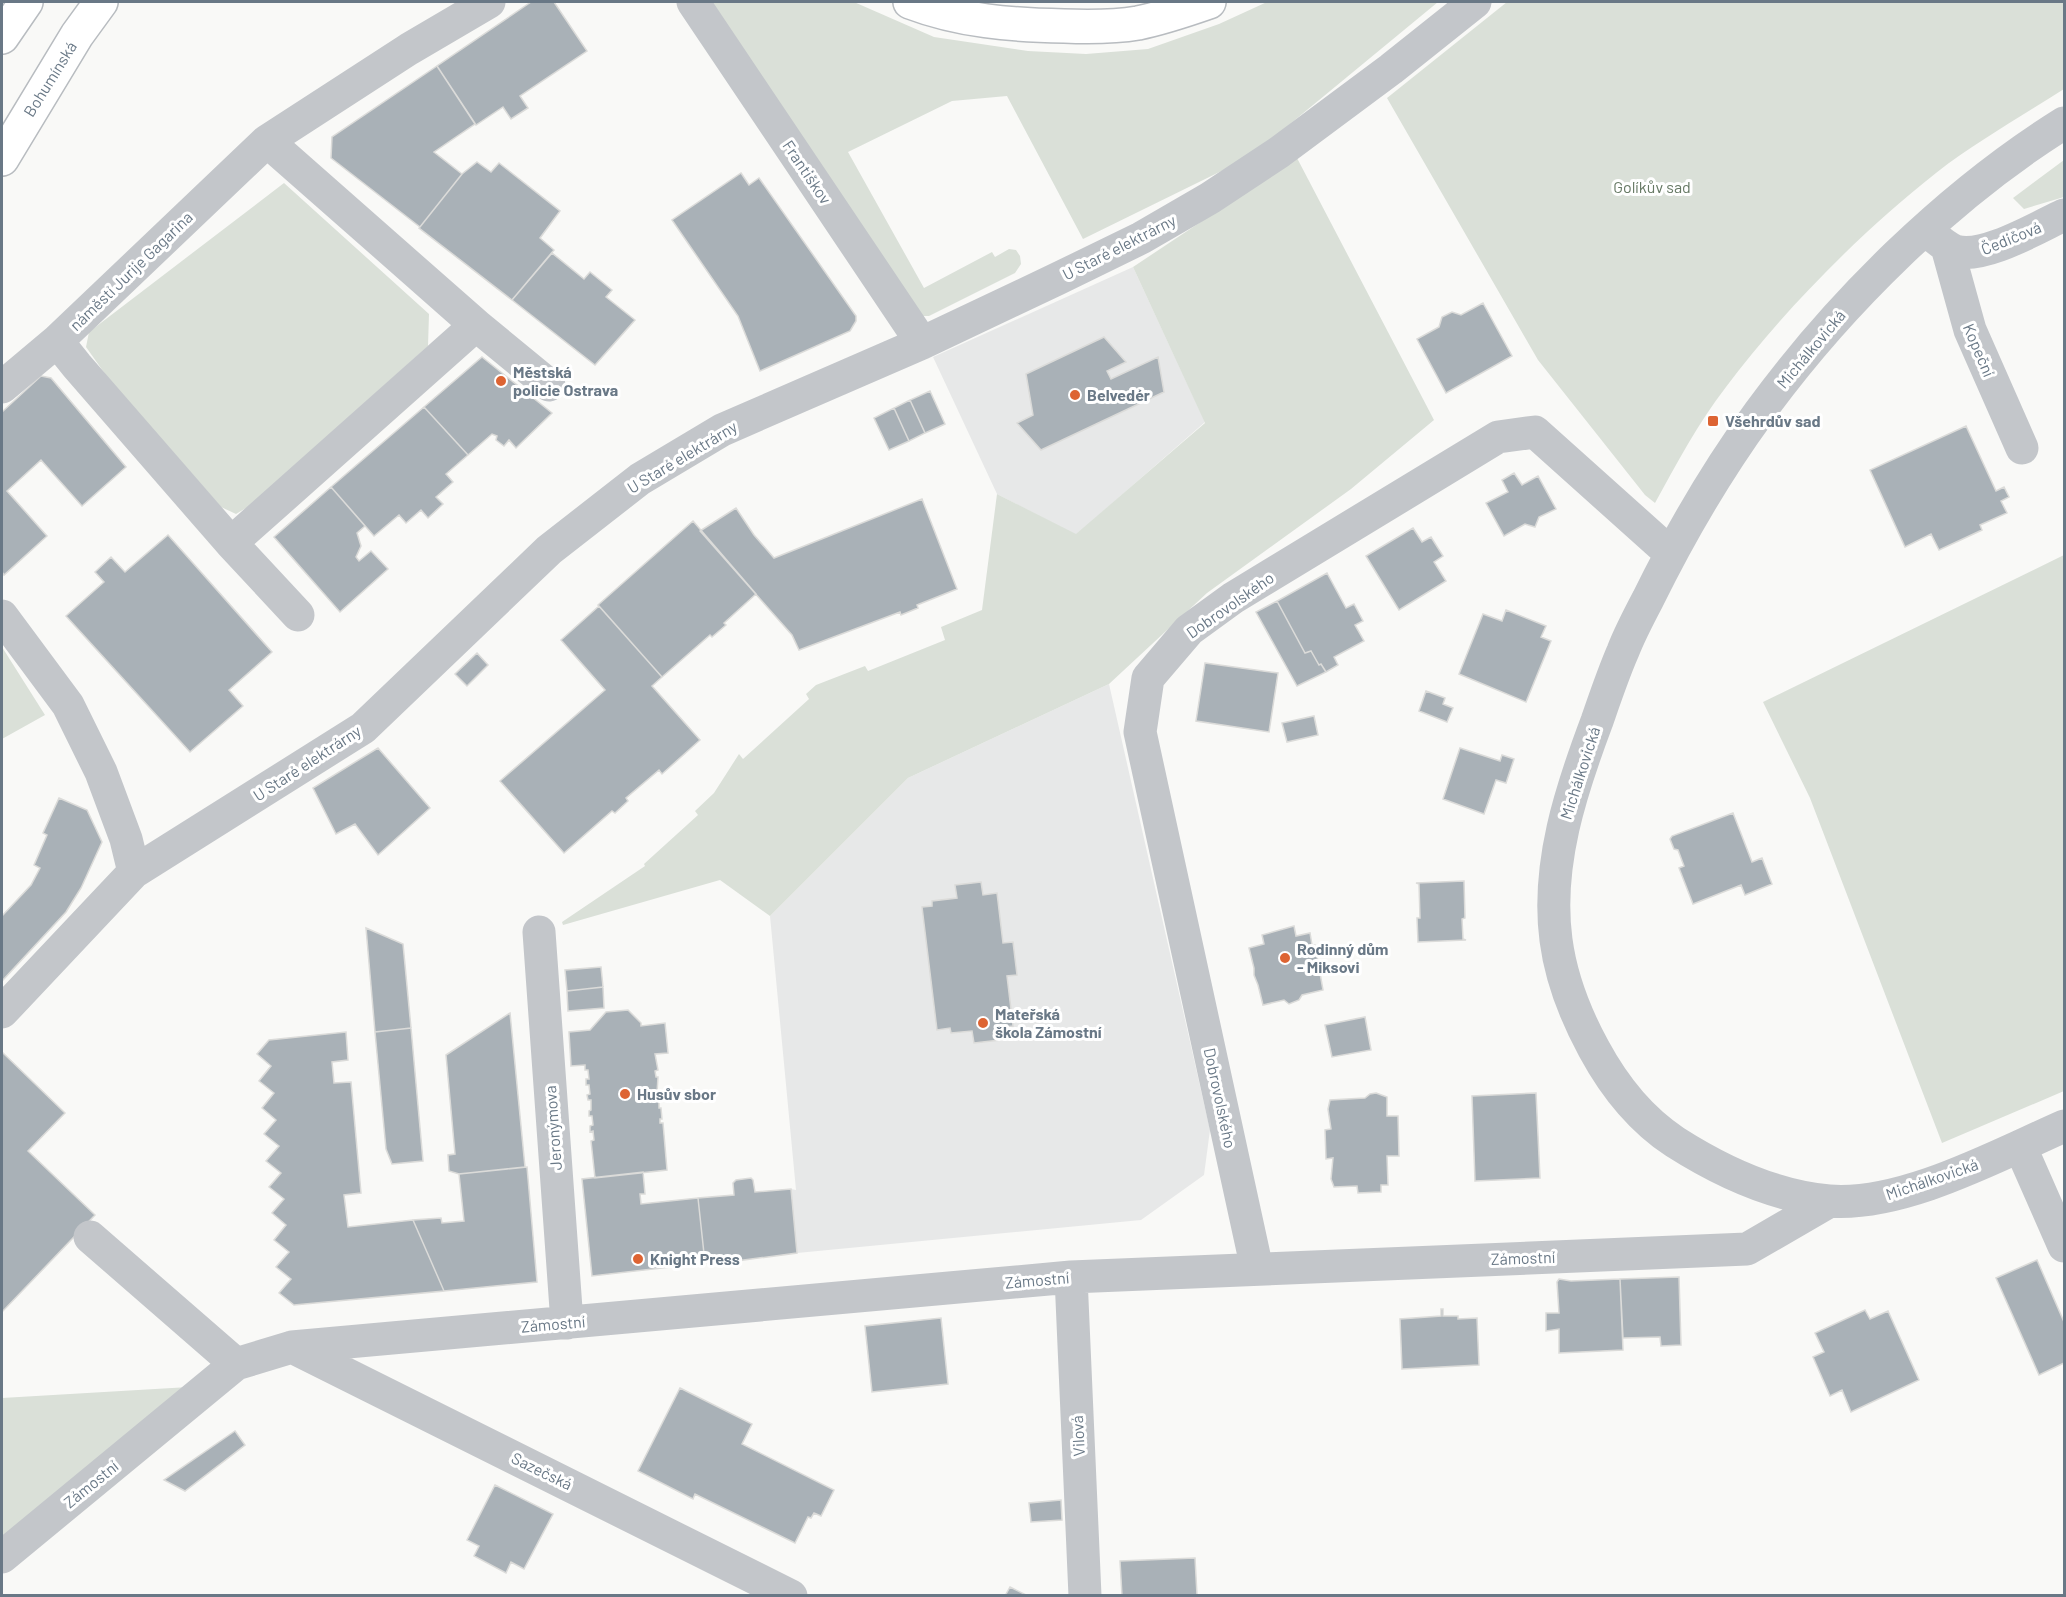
<svg xmlns="http://www.w3.org/2000/svg" width="2066" height="1597" font-family="Barlow,sans-serif">
  <rect width="100%" height="100%" fill="#f9f9f7"/>
  <path fill="#e7e8e8" d="M 1133,267 L 1205,422 L 1076,535 L 997,494 L 933,357 Z
    M 1109,684 L 1210,1130 L 1204,1175 L 1141,1220 L 797,1253 L 791,1189 L 796,1190 L 770,916 L 908,778 Z"/>
  <path fill="#dae0d8" d="M 703,2 L 854,2 L 934,37 L 1028,51 L 1086,54 L 1148,49 L 1219,24 L 1267,2 L 1438,2 L 1250,157 L 1083,239 L 1007,96 L 952,101 L 848,152 L 924,288 L 992,252 L 995,257 L 1009,249 L 1016,250 L 1020,256 L 1021,264 L 1015,273 L 929,316 L 921,316 Z
    M 1507,2 L 2064,2 L 2064,89 C 2022,116 1976,142 1936,173 C 1861,232 1783,311 1726,387 C 1698,423 1677,463 1655,503 L 1645,495 L 1538,360 L 1387,98 Z
    M 1297,158 L 1434,420 L 1351,489 L 1207,593 L 1109,684 L 908,778 L 770,916 L 720,880 L 563,925 L 562,922 L 645,866 L 644,864 L 698,815 L 695,811 L 714,793 L 739,754 L 743,759 L 809,699 L 806,694 L 816,685 L 865,666 L 868,671 L 945,640 L 941,627 L 982,610 L 997,494 L 1076,534 L 1205,423 L 1133,267 Z
    M 2064,160 L 2064,197 L 2024,209 L 2013,198 Z
    M 284,183 L 429,314 L 428,346 L 251,505 L 236,514 L 221,507 L 108,378 L 86,347 L 89,332 Z
    M 2064,555 L 2064,1091 L 1942,1143 L 1810,798 L 1763,702 Z
    M 2,647 L 45,715 L 2,739 Z
    M 189,1387 L 2,1542 L 2,1398 Z"/>
  <path fill="#a9b1b7" stroke="#dbdbd9" stroke-width="1.5" d="M 531,2 L 554,2 L 587,51 L 520,96 L 528,108 L 511,119 L 503,107 L 476,125 L 437,66 Z
    M 437,66 L 475,124 L 434,152 L 462,174 L 420,227 L 331,158 L 332,137 Z
    M 477,162 L 491,172 L 499,163 L 560,211 L 540,238 L 554,250 L 512,300 L 419,228 L 462,174 Z
    M 741,173 L 749,185 L 759,178 L 856,316 L 856,321 L 850,331 L 760,371 L 738,316 L 672,220 Z
    M 552,253 L 584,279 L 590,272 L 612,290 L 606,297 L 635,320 L 595,365 L 512,300 Z
    M 1483,303 L 1512,356 L 1446,393 L 1417,339 L 1439,327 L 1442,317 L 1452,312 L 1461,315 Z
    M 1104,337 L 1126,362 L 1107,371 L 1111,379 L 1158,357 L 1164,392 L 1041,450 L 1017,423 L 1033,415 L 1026,374 Z
    M 482,357 L 552,413 L 516,448 L 509,440 L 504,446 L 496,440 L 497,436 L 492,434 L 468,455 L 424,407 Z
    M 41,376 L 51,378 L 126,467 L 82,506 L 41,460 L 7,491 L 47,536 L 4,575 L 2,572 L 2,412 Z
    M 930,391 L 945,424 L 925,433 L 910,400 Z
    M 910,400 L 925,433 L 909,441 L 894,408 Z
    M 424,407 L 468,455 L 446,474 L 453,482 L 436,497 L 443,504 L 428,518 L 421,510 L 406,523 L 399,515 L 374,536 L 331,487 Z
    M 894,408 L 909,441 L 889,450 L 874,418 Z
    M 1966,426 L 1996,491 L 2004,487 L 2009,497 L 2001,501 L 2007,513 L 1980,525 L 1982,530 L 1939,550 L 1931,534 L 1905,547 L 1870,470 Z
    M 1514,473 L 1522,485 L 1538,476 L 1556,509 L 1539,517 L 1535,527 L 1525,524 L 1504,536 L 1486,503 L 1508,492 L 1502,480 Z
    M 331,487 L 365,526 L 357,533 L 361,546 L 356,557 L 359,561 L 371,551 L 388,569 L 340,612 L 274,537 Z
    M 922,499 L 957,589 L 917,605 L 918,608 L 901,615 L 900,612 L 799,650 L 792,635 L 700,531 L 736,508 L 754,535 L 774,558 Z
    M 693,521 L 756,594 L 724,623 L 726,625 L 712,637 L 710,635 L 662,677 L 598,605 Z
    M 1413,528 L 1422,542 L 1431,537 L 1443,556 L 1434,562 L 1446,581 L 1399,610 L 1366,556 Z
    M 168,535 L 272,652 L 229,690 L 243,706 L 190,752 L 66,616 L 104,582 L 95,572 L 111,557 L 125,572 Z
    M 1327,573 L 1346,608 L 1354,604 L 1363,621 L 1355,625 L 1364,641 L 1334,657 L 1338,665 L 1326,672 L 1321,664 L 1319,665 L 1311,651 L 1305,653 L 1277,601 Z
    M 1277,601 L 1305,653 L 1311,651 L 1319,665 L 1321,664 L 1326,672 L 1297,686 L 1256,612 Z
    M 599,606 L 662,677 L 652,686 L 700,740 L 662,774 L 659,770 L 626,798 L 628,801 L 615,813 L 612,811 L 564,853 L 500,781 L 605,690 L 561,640 Z
    M 1506,610 L 1546,626 L 1541,637 L 1551,641 L 1526,702 L 1459,674 L 1483,614 L 1502,621 Z
    M 477,653 L 488,665 L 467,686 L 455,674 Z
    M 1205,663 L 1278,673 L 1269,732 L 1196,721 Z
    M 1426,691 L 1445,698 L 1443,704 L 1453,708 L 1447,722 L 1419,711 Z
    M 1314,716 L 1318,735 L 1287,742 L 1282,723 Z
    M 378,748 L 430,808 L 378,855 L 355,824 L 336,834 L 313,788 Z
    M 1460,748 L 1500,761 L 1502,755 L 1514,759 L 1506,783 L 1496,780 L 1484,814 L 1443,799 Z
    M 59,798 L 87,810 L 102,842 L 81,888 L 66,912 L 2,981 L 2,916 L 31,885 L 40,868 L 34,865 L 47,835 L 43,833 Z
    M 1733,813 L 1752,862 L 1762,858 L 1772,884 L 1745,895 L 1741,885 L 1693,904 L 1679,868 L 1684,866 L 1678,850 L 1674,849 L 1670,839 L 1672,836 Z
    M 1464,881 L 1465,918 L 1462,919 L 1463,939 L 1466,940 L 1418,942 L 1417,918 L 1420,918 L 1419,884 L 1416,883 Z
    M 981,882 L 983,895 L 997,893 L 1003,943 L 1013,942 L 1017,975 L 1007,976 L 1013,1026 L 999,1028 L 1000,1040 L 974,1043 L 972,1031 L 951,1033 L 950,1028 L 937,1030 L 922,907 L 932,906 L 932,901 L 957,898 L 955,885 Z
    M 1294,926 L 1296,936 L 1310,933 L 1312,945 L 1315,945 L 1323,990 L 1302,995 L 1299,1000 L 1289,1004 L 1284,1000 L 1263,1005 L 1258,985 L 1254,975 L 1254,968 L 1249,948 L 1264,944 L 1262,935 Z
    M 366,928 L 403,944 L 411,1028 L 375,1032 Z
    M 601,967 L 603,987 L 567,991 L 565,970 Z
    M 603,987 L 604,1008 L 568,1011 L 567,991 Z
    M 628,1010 L 641,1023 L 641,1026 L 665,1023 L 668,1053 L 655,1054 L 658,1070 L 655,1071 L 656,1077 L 658,1077 L 657,1093 L 659,1092 L 659,1108 L 661,1108 L 662,1119 L 660,1119 L 660,1123 L 663,1123 L 667,1170 L 595,1178 L 591,1141 L 594,1140 L 593,1131 L 590,1132 L 590,1126 L 593,1125 L 592,1116 L 589,1116 L 589,1111 L 591,1110 L 591,1100 L 588,1100 L 587,1095 L 590,1094 L 589,1085 L 586,1085 L 586,1079 L 589,1079 L 588,1070 L 585,1070 L 585,1065 L 571,1066 L 569,1032 L 590,1030 L 606,1012 Z
    M 510,1013 L 525,1167 L 459,1174 L 449,1171 L 448,1155 L 455,1154 L 446,1055 Z
    M 1365,1017 L 1371,1050 L 1332,1057 L 1325,1025 Z
    M 411,1028 L 423,1161 L 392,1164 L 386,1149 L 375,1032 Z
    M 346,1032 L 348,1060 L 332,1062 L 334,1083 L 351,1082 L 361,1193 L 344,1195 L 348,1227 L 413,1220 L 444,1291 L 294,1305 L 279,1293 L 291,1279 L 276,1267 L 289,1252 L 274,1240 L 286,1225 L 272,1213 L 284,1199 L 269,1187 L 281,1173 L 266,1161 L 279,1146 L 264,1134 L 276,1120 L 262,1108 L 274,1093 L 259,1081 L 271,1066 L 257,1054 L 269,1040 Z
    M 2,1052 L 65,1113 L 28,1151 L 95,1215 L 2,1312 Z
    M 1376,1093 L 1387,1097 L 1387,1116 L 1398,1116 L 1399,1156 L 1387,1156 L 1388,1185 L 1381,1185 L 1381,1192 L 1358,1193 L 1357,1186 L 1334,1187 L 1331,1179 L 1333,1158 L 1326,1159 L 1325,1130 L 1331,1129 L 1328,1109 L 1330,1100 L 1365,1098 L 1370,1094 Z
    M 1536,1093 L 1540,1178 L 1475,1181 L 1472,1096 Z
    M 527,1167 L 537,1282 L 444,1291 L 413,1220 L 441,1218 L 442,1223 L 464,1221 L 459,1174 Z
    M 643,1172 L 645,1194 L 640,1194 L 641,1204 L 698,1198 L 705,1263 L 592,1276 L 582,1179 Z
    M 751,1178 L 753,1180 L 755,1192 L 791,1189 L 797,1253 L 729,1262 L 705,1263 L 698,1198 L 734,1195 L 733,1183 L 736,1180 Z
    M 2037,1260 L 2064,1322 L 2064,1363 L 2039,1375 L 1996,1278 Z
    M 1679,1277 L 1681,1345 L 1661,1346 L 1660,1337 L 1623,1338 L 1620,1279 Z
    M 1559,1279 L 1571,1281 L 1620,1279 L 1623,1350 L 1559,1353 L 1559,1329 L 1546,1331 L 1546,1313 L 1559,1313 L 1557,1282 Z
    M 1441,1309 L 1443,1309 L 1443,1316 L 1458,1316 L 1458,1319 L 1477,1318 L 1479,1365 L 1402,1369 L 1400,1319 L 1441,1316 Z
    M 1865,1310 L 1870,1319 L 1888,1311 L 1919,1380 L 1851,1412 L 1842,1390 L 1830,1396 L 1813,1357 L 1824,1352 L 1815,1333 Z
    M 941,1318 L 948,1384 L 872,1392 L 865,1326 Z
    M 680,1388 L 752,1424 L 742,1444 L 834,1490 L 821,1516 L 814,1513 L 811,1518 L 808,1517 L 795,1543 L 695,1494 L 693,1499 L 638,1471 Z
    M 235,1431 L 245,1445 L 185,1491 L 164,1480 Z
    M 495,1485 L 553,1514 L 524,1569 L 511,1562 L 506,1573 L 474,1556 L 479,1546 L 467,1540 Z
    M 1061,1500 L 1062,1520 L 1031,1522 L 1029,1503 Z
    M 1195,1558 L 1197,1595 L 1122,1596 L 1120,1561 Z
    M 1010,1587 L 1028,1596 L 1005,1596 Z"/>
  <g fill="none" stroke-linecap="round" stroke-linejoin="round">
    <g stroke="#b8bcc0" stroke-width="36">
      <path id="major" d="M 910,2 C 960,21 1011,25 1064,26 C 1089,27 1114,27 1138,23 C 1163,18 1186,10 1209,2
        M 2,37 L 26,2
        M 2,159 L 77,35 L 101,2"/>
    </g>
    <path stroke="#c3c6ca" stroke-width="33" d="M 693,2 L 922,343
      M 2064,123 C 1949,195 1839,303 1759,413 C 1716,472 1680,534 1648,599 C 1639,616 1630,633 1623,651 C 1613,674 1605,698 1597,721 C 1571,790 1546,865 1556,940 C 1561,978 1576,1016 1594,1049 C 1614,1086 1640,1119 1675,1142 C 1722,1172 1773,1196 1829,1201 C 1903,1207 1998,1155 2064,1126
      M 1932,235 C 1939,241 1946,247 1955,251 C 1983,260 2038,227 2064,215
      M 1947,247 L 1970,330 L 2022,448
      M 476,325 L 549,385
      M 57,341 L 77,366 L 231,543 L 476,325 L 267,141
      M 2,387 L 57,341 L 267,141 L 409,49 L 489,2
      M 231,543 L 298,615
      M 2,616 L 68,705 L 101,772 L 126,839 L 134,872
      M 539,932 L 567,1323
      M 2,1012 L 134,872 L 363,728 L 549,550 L 640,479 L 722,430 L 922,343 L 1057,279 L 1141,238 L 1210,198 L 1278,153 L 1391,69 L 1475,2
      M 2020,1146 L 2064,1246
      M 90,1237 L 236,1364
      M 1257,1269 L 1140,732 L 1148,678 L 1189,630 L 1233,598 L 1498,437 L 1535,432 L 1670,553
      M 1071,1277 L 1085,1596
      M 292,1347 L 791,1596
      M 2,1557 L 236,1364 L 292,1347 L 1071,1277 L 1747,1249 L 1830,1201"/>
    <use href="#major" stroke="#fff" stroke-width="33"/>
  </g>
  <g fill="#dd6433" stroke="#fff" stroke-width="2">
    <circle cx="501" cy="381" r="6"/>
    <circle cx="1075" cy="395" r="6"/>
    <rect x="1707" y="415" width="12" height="12" rx="3"/>
    <circle cx="1285" cy="958" r="6"/>
    <circle cx="983" cy="1023" r="6"/>
    <circle cx="625" cy="1094" r="6"/>
    <circle cx="638" cy="1259" r="6"/>
  </g>
  <g text-anchor="middle" stroke-width="6" stroke-linejoin="round" paint-order="stroke">
    <g font-size="16" fill="#697886" stroke="#fff">
      <text transform="translate(50 79) rotate(-58)" y="6">Bohumínská</text>
      <text transform="translate(807 172) rotate(56)" y="6">Františkov</text>
      <text transform="translate(2011 238) rotate(-22)" y="6">Čedičová</text>
      <text transform="translate(1119 247) rotate(-27)" y="6">U Staré elektrárny</text>
      <text transform="translate(131 271) rotate(-44)" y="6">náměstí Jurije Gagarina</text>
      <text transform="translate(1811 349) rotate(-50)" y="6">Michálkovická</text>
      <text transform="translate(1979 350) rotate(67)" y="6">Kopeční</text>
      <text transform="translate(682 457) rotate(-31)" y="6">U Staré elektrárny</text>
      <text transform="translate(1230 605) rotate(-35)" y="6">Dobrovolského</text>
      <text transform="translate(307 763) rotate(-33)" y="6">U Staré elektrárny</text>
      <text transform="translate(1580 773) rotate(-72)" y="6">Michálkovická</text>
      <text transform="translate(1220 1098) rotate(78)" y="6">Dobrovolského</text>
      <text transform="translate(553 1128) rotate(-94)" y="6">Jeronýmova</text>
      <text transform="translate(1932 1179) rotate(-19)" y="6">Michálkovická</text>
      <text transform="translate(1523 1258) rotate(-2)" y="6">Zámostní</text>
      <text transform="translate(1037 1280) rotate(-5)" y="6">Zámostní</text>
      <text transform="translate(553 1324) rotate(-5)" y="6">Zámostní</text>
      <text transform="translate(1078 1436) rotate(-93)" y="6">Vilová</text>
      <text transform="translate(542 1471) rotate(26)" y="6">Sazečská</text>
      <text transform="translate(91 1484) rotate(-39)" y="6">Zámostní</text>
    </g>
    <g font-size="16" fill="#667964" stroke="#fff">
      <text x="1652" y="193">Golíkův sad</text>
    </g>
    <g font-size="16" font-weight="bold" fill="#697886" stroke="#fff" text-anchor="start">
      <text x="513" y="378">Městská<tspan x="513" dy="18">policie Ostrava</tspan></text>
      <text x="1087" y="401">Belvedér</text>
      <text x="1725" y="427">Všehrdův sad</text>
      <text x="1297" y="955">Rodinný dům<tspan x="1297" dy="18">- Miksovi</tspan></text>
      <text x="995" y="1020">Mateřská<tspan x="995" dy="18">škola Zámostní</tspan></text>
      <text x="637" y="1100">Husův sbor</text>
      <text x="650" y="1265">Knight Press</text>
    </g>
  </g>
  <rect width="2066" height="1597" fill="none" stroke="#697886" stroke-width="6"/>
</svg>
